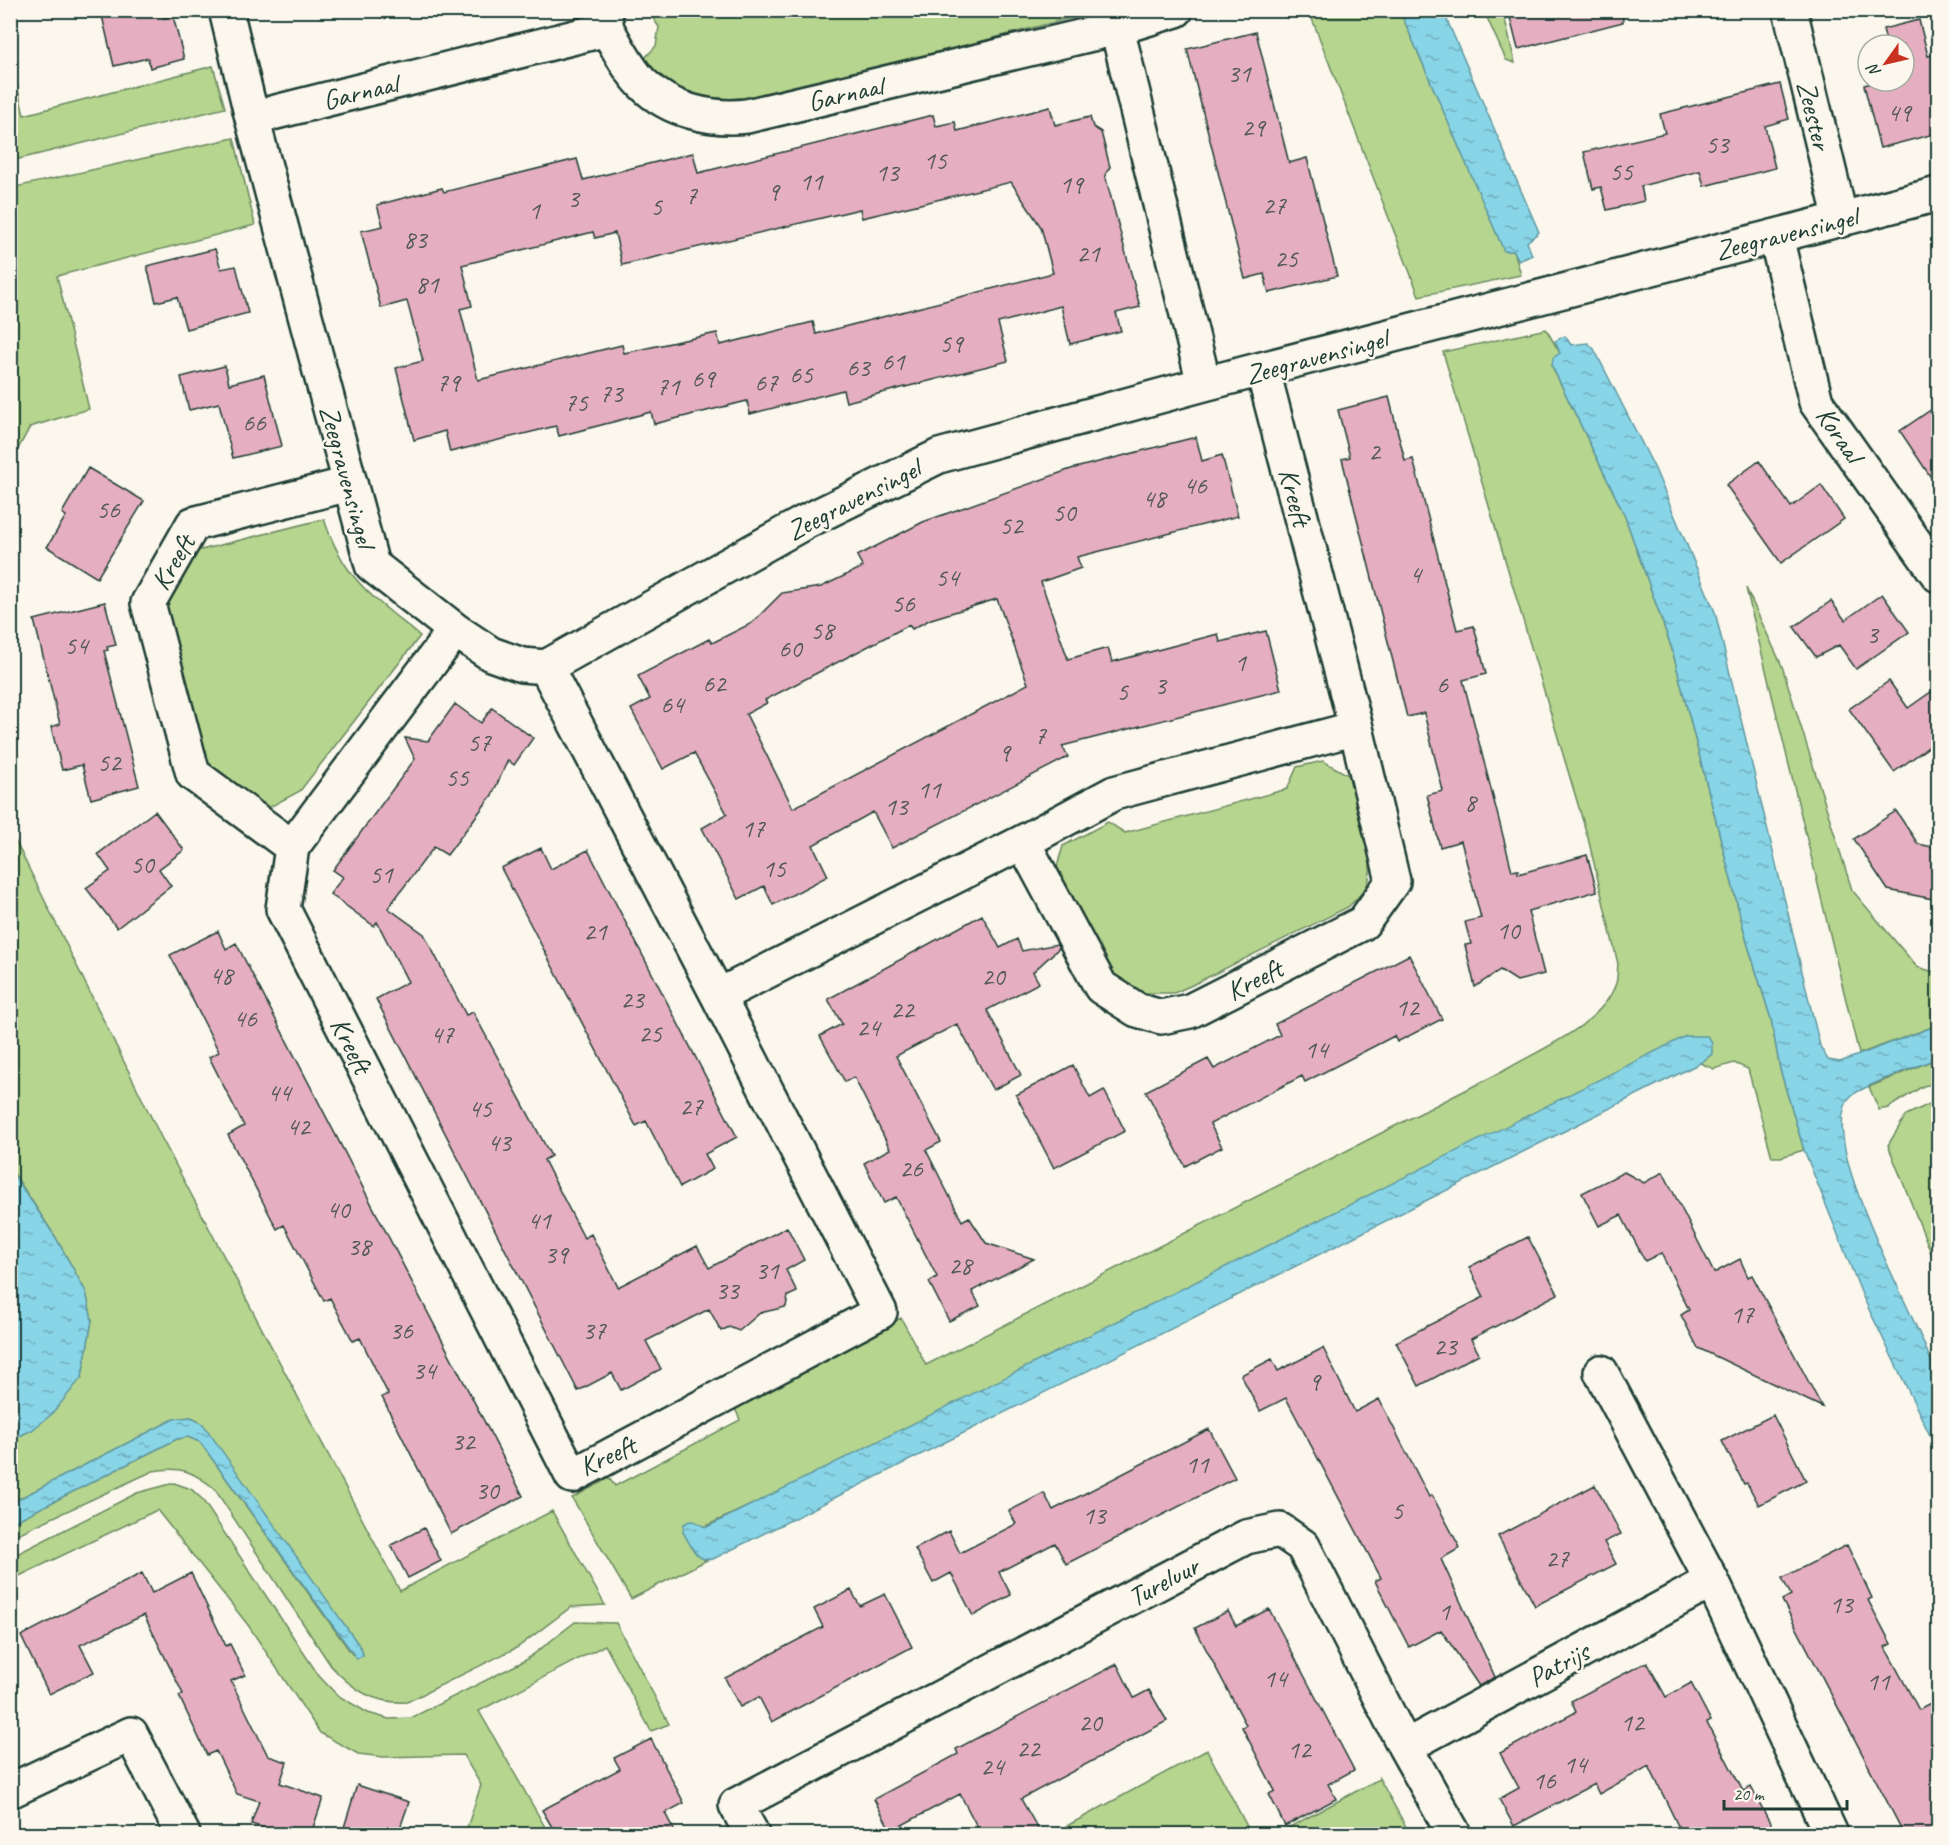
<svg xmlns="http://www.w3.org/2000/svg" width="1949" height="1845" font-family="Caveat,sans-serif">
  <defs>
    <pattern id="water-ripples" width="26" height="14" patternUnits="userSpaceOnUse" patternTransform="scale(1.5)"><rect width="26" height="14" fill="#89d5e8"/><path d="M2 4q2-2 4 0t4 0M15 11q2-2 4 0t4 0" fill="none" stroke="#6faebd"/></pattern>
  </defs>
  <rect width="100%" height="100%" fill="#fbf7ec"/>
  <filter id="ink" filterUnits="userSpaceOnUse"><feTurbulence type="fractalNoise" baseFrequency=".0167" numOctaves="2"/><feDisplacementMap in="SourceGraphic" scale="12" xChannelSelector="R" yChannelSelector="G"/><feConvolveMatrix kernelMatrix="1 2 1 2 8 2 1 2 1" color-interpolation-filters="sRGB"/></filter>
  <g filter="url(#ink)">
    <path fill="#b6d58e" stroke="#6a8961" stroke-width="1.5" d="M 648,11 L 1077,11 L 1074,17 L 739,105 L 694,97 L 659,80 L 643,60 L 656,46 L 659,27 Z
      M 1309,11 L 1400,11 L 1504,250 L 1514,251 L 1521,275 L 1419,296 Z
      M 1484,11 L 1503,11 L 1515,63 L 1506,60 Z
      M 11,60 L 24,115 L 213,66 L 225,108 L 11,161 Z
      M 234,138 L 255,225 L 57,276 L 89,409 L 30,427 L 11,462 L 11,188 Z
      M 1546,329 L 1560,353 L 1552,366 L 1624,514 L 1672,649 L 1747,942 L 1771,1019 L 1780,1069 L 1804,1150 L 1781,1157 L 1772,1157 L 1748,1069 L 1734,1063 L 1714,1069 L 1700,1063 L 1712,1054 L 704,1527 L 704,1561 L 709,1559 L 631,1599 L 572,1498 L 609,1478 L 615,1486 L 740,1420 L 734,1406 L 901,1318 L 926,1365 L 1507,1069 C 1541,1049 1603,1024 1616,983 C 1618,977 1617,970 1618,964 L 1588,838 L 1443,352 Z
      M 324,519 C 344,580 373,597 420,636 L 300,791 L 268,808 L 204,767 L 162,604 L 189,553 Z
      M 1746,588 L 1782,666 L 1852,890 L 1917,967 L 1938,973 L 1938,1025 L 1859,1054 Z
      M 1323,761 L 1350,776 C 1357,803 1382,866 1364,890 C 1360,896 1353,902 1348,907 L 1190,986 L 1174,993 L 1139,993 L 1117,983 L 1055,873 L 1063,846 L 1108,822 L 1125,833 L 1287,789 L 1297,767 Z
      M 10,830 L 160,1135 L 400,1591 L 552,1511 L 605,1605 L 571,1607 L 518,1647 L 407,1702 C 374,1704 353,1690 331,1666 L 214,1488 C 192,1471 181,1466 153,1471 L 11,1537 L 11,1523 L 177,1439 L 188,1437 L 200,1442 L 352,1654 L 363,1655 L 361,1648 L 198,1420 L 191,1417 L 174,1419 L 11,1503 L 11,1440 L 32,1430 L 82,1377 L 92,1320 L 86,1292 L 56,1238 L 11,1169 Z
      M 1938,1058 L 1938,1083 L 1923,1086 L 1888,1108 L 1879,1110 L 1869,1087 Z
      M 1938,1100 L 1938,1270 L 1888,1145 L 1906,1115 Z
      M 174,1483 L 191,1489 L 202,1499 L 319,1676 L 337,1695 L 368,1713 L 389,1719 L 411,1718 L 526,1660 L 575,1622 L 616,1623 L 669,1724 L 651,1731 L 605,1645 L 479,1711 L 549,1834 L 465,1834 L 481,1785 L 463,1755 L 384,1757 L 358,1754 L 320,1733 L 248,1625 L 157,1510 L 11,1580 L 11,1557 L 137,1493 Z
      M 1207,1750 L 1251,1834 L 1052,1834 Z
      M 1379,1778 L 1410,1834 L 1277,1834 L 1379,1779 Z"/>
    <path fill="url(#water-ripples)" stroke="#5f98a0" stroke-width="1.5" d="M 1400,11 L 1443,11 L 1539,232 L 1527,242 L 1532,255 L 1519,261 L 1514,251 L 1504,251 Z
      M 1565,336 L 1571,345 L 1588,343 L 1594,349 L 1655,469 L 1715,612 L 1820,1046 L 1828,1060 L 1840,1062 L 1938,1025 L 1938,1058 C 1923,1064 1860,1087 1851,1096 C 1810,1139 1924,1326 1938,1380 C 1943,1398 1939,1432 1938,1452 L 1863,1297 L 1804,1150 L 1780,1069 L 1771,1019 L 1747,942 L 1672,649 L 1624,514 L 1552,366 L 1553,358 L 1560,353 L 1555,341 Z
      M 1686,1036 L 1707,1036 L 1712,1043 L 1712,1054 L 1700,1063 L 713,1559 C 696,1563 691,1545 683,1532 L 684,1524 C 697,1516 697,1526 707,1527 Z
      M 10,1169 L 56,1238 L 86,1292 L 92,1320 L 82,1377 L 52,1414 L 32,1430 L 11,1440 Z
      M 191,1417 L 203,1424 L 361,1648 L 363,1655 L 357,1659 L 200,1442 L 188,1437 L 177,1439 L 11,1523 L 11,1503 L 174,1419 Z"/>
    <path fill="#e6aec1" stroke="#1f3d34" stroke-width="1.5" fill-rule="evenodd" d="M 127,10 L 162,10 L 164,18 L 173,16 L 184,59 L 150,68 L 148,58 L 114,66 L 102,16 Z
      M 1508,10 L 1622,10 L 1623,22 L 1518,49 Z
      M 1919,20 L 1928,56 L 1938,54 L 1938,133 L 1880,148 L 1864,85 L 1879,81 L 1904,81 L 1904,45 L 1887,45 L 1883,29 Z
      M 1256,32 L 1289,163 L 1307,158 L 1337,276 L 1269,293 L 1264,274 L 1245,279 L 1187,49 Z
      M 1780,84 L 1789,119 L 1765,126 L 1775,168 L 1704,186 L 1700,171 L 1641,186 L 1644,201 L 1607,210 L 1601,187 L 1593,189 L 1584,152 L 1665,133 L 1660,114 Z
      M 1050,107 L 1055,125 L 1090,117 L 1093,127 L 1101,132 L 1110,167 L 1105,175 L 1140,307 L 1116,313 L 1121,331 L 1070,344 L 1061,306 L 998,323 L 1008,361 L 846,402 L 843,390 L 750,414 L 747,401 L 654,424 L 651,412 L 559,436 L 556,426 L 450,452 L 445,431 L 414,440 L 396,368 L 423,361 L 407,301 L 381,308 L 361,231 L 383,226 L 377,205 L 442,188 L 444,192 L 577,159 L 583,180 L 693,153 L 698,173 L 933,115 L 936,126 L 955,122 L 957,131 ZM 1011,182 L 1041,227 L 1053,273 L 816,334 L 813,322 L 720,345 L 717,333 L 624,353 L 622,345 L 478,380 L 460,309 L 472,306 L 462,265 L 593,232 L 595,238 L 615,233 L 622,265 L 860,209 L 862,218 Z
      M 215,249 L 221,269 L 236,266 L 248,313 L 186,329 L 177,297 L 156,302 L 147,266 Z
      M 225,366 L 229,384 L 264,375 L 282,446 L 233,458 L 219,403 L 189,410 L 181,377 Z
      M 1389,397 L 1405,461 L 1413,459 L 1457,630 L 1474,626 L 1486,674 L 1463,680 L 1512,871 L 1518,870 L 1518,874 L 1587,855 L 1597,891 L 1528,911 L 1544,974 L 1517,981 L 1500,970 L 1475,987 L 1465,945 L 1471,944 L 1465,922 L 1481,918 L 1461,841 L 1440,847 L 1427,795 L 1443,791 L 1424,713 L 1407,717 L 1342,459 L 1350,457 L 1338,410 Z
      M 1938,405 L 1938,488 L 1900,431 Z
      M 1196,437 L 1202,461 L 1222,455 L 1238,516 L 1077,557 L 1081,568 L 1041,582 L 1068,659 L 1108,648 L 1112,662 L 1218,634 L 1220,642 L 1266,631 L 1281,690 L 1062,746 L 1068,757 L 892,848 L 873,812 L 813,845 L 828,876 L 773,905 L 764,886 L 739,899 L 702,828 L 727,814 L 694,753 L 663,769 L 631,709 L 650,699 L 638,676 L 709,639 L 712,643 L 752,623 L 782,593 L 821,587 L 863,567 L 857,556 L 923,522 L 1071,469 ZM 997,599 L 1028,684 L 793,808 L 746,714 L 767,703 L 765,700 L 909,625 L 912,629 L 931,619 Z
      M 1759,461 L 1791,507 L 1821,485 L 1844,519 L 1781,563 L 1726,485 Z
      M 88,468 L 144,501 L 97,578 L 47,547 L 66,516 L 62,513 Z
      M 1882,594 L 1909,632 L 1856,669 L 1839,645 L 1816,657 L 1794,627 L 1831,601 L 1845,620 Z
      M 105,602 L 116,645 L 107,647 L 108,650 L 104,651 L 139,786 L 91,799 L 82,765 L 62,770 L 51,727 L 60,724 L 34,620 Z
      M 1889,681 L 1908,708 L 1938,687 L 1938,740 L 1894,772 L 1849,709 Z
      M 455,704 L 481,723 L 492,708 L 533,738 L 514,765 L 508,760 L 492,795 L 447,855 L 434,847 L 388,908 L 424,934 L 466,1015 L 473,1012 L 551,1156 L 544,1160 L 584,1238 L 591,1234 L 618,1287 L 697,1246 L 709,1268 L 787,1227 L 804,1260 L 786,1270 L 797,1292 L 788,1296 L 786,1307 L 760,1313 L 739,1331 L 729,1327 L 721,1331 L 709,1309 L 646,1341 L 661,1369 L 621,1390 L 612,1373 L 578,1391 L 376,999 L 408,982 L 377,922 L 374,926 L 330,894 L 343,877 L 333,870 L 415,759 L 405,738 L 428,741 Z
      M 155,811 L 184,850 L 159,869 L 171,886 L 117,928 L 86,888 L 110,871 L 98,854 Z
      M 1896,811 L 1918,844 L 1938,848 L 1938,900 L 1888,890 L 1854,839 Z
      M 541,848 L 551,869 L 588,850 L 737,1137 L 705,1154 L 713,1169 L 680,1187 L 646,1121 L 636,1126 L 501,868 Z
      M 982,915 L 1000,948 L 1017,939 L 1022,951 L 1057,944 L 1059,948 L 1033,972 L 1039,983 L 987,1010 L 1021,1075 L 993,1090 L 957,1024 L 896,1056 L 941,1142 L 926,1150 L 962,1221 L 969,1217 L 986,1243 L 1034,1259 L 972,1291 L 980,1306 L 949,1321 L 929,1282 L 937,1277 L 896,1197 L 884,1203 L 864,1163 L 890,1149 L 854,1077 L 845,1082 L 820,1036 L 842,1024 L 828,999 Z
      M 218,931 L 226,949 L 236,943 L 523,1496 L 451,1534 L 382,1397 L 388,1394 L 360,1338 L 353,1341 L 330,1298 L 324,1301 L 284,1225 L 277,1229 L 228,1135 L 244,1126 L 209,1057 L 219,1052 L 170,955 Z
      M 1409,955 L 1442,1019 L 1397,1042 L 1394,1036 L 1305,1082 L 1302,1076 L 1210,1124 L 1222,1147 L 1185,1166 L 1146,1091 L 1208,1059 L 1214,1069 L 1280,1035 L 1275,1024 Z
      M 1073,1065 L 1090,1098 L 1104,1090 L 1125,1131 L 1054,1168 L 1016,1095 Z
      M 1624,1172 L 1644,1183 L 1663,1172 L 1714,1273 L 1740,1259 L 1748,1277 L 1752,1275 L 1822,1407 L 1698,1348 L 1681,1315 L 1689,1310 L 1661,1253 L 1645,1261 L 1621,1215 L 1599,1226 L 1582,1193 Z
      M 1528,1237 L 1558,1294 L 1471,1339 L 1479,1354 L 1419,1386 L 1396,1342 L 1484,1297 L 1469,1267 Z
      M 1323,1348 L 1355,1412 L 1379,1399 L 1429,1497 L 1432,1495 L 1460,1548 L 1441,1559 L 1495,1677 L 1479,1686 L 1441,1630 L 1409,1647 L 1375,1581 L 1381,1578 L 1286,1398 L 1260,1411 L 1241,1375 L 1272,1359 L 1278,1371 Z
      M 1773,1415 L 1806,1481 L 1759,1505 L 1747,1483 L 1744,1484 L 1722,1441 Z
      M 1209,1429 L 1235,1478 L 1066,1564 L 1055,1543 L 999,1572 L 1011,1595 L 973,1616 L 951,1573 L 933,1583 L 915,1549 L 949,1531 L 960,1553 L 1016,1524 L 1009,1511 L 1044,1493 L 1053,1510 Z
      M 1595,1485 L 1621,1534 L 1604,1542 L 1616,1564 L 1535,1606 L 1498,1536 Z
      M 424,1528 L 441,1561 L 408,1578 L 391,1545 Z
      M 1847,1545 L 1872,1598 L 1868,1600 L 1891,1644 L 1885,1647 L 1919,1710 L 1938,1700 L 1938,1834 L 1904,1834 L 1782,1600 L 1791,1595 L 1782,1578 Z
      M 142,1573 L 152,1593 L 191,1573 L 226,1646 L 230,1644 L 245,1675 L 231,1681 L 268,1756 L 287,1762 L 280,1783 L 323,1798 L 311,1834 L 283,1834 L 251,1824 L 259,1801 L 237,1794 L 216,1751 L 207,1755 L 179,1696 L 183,1694 L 144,1615 L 80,1645 L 94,1672 L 49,1694 L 21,1636 Z
      M 851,1590 L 860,1606 L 885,1594 L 912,1647 L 772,1722 L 759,1697 L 740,1707 L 725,1678 L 823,1627 L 814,1609 Z
      M 1269,1609 L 1354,1770 L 1328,1784 L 1336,1799 L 1285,1826 L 1269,1794 L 1275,1791 L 1242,1727 L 1246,1725 L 1195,1628 L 1228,1611 L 1236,1626 Z
      M 1647,1662 L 1666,1697 L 1691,1683 L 1711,1721 L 1707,1723 L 1743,1791 L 1751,1787 L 1776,1834 L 1682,1834 L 1649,1766 L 1599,1794 L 1594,1784 L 1514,1826 L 1499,1799 L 1519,1788 L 1500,1753 L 1576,1712 L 1571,1701 Z
      M 1117,1664 L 1134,1698 L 1149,1690 L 1167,1721 L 1021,1799 L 1041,1834 L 981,1834 L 960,1794 L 891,1831 L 874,1799 L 958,1754 L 956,1749 Z
      M 651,1739 L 684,1803 L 665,1813 L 676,1834 L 556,1834 L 542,1810 L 620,1769 L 614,1758 Z
      M 357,1785 L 409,1802 L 398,1834 L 342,1834 Z"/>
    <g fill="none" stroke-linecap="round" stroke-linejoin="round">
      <g stroke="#1f3d34" stroke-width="38">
        <path id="minor" d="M 226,10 L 252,118 L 372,565 L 455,630 L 491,654 L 522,665 L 546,667 L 805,522 L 939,456 L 1204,384 L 1938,194
          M 1790,10 L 1841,220
          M 1117,28 L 1204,384
          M 607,29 C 618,48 628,69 643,84 C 670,111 711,120 747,116 L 1117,28 L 1176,10
          M 252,118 L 607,29 L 604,10
          M 1776,237 L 1816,402 L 1938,575
          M 455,630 L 292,847 L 283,909 L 572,1476 L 880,1312 L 718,996 L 546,667
          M 1023,842 L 1101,987 L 1137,1010 L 1161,1017 L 1190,1011 L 1363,923 L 1393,881 L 1356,728 L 1263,371
          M 292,847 L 193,774 L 148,603 L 193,524 L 349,484
          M 718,996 L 1023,842 L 1114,793 L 1356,728
          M 1601,1372 L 1712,1581 L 1831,1834
          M 1405,1747 L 1712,1581
          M 10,1791 L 131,1734 L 183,1834
          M 752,1834 L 736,1805 L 1246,1537 L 1280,1530 L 1303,1546 L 1405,1747 L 1454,1834"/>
      </g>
      <use href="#minor" stroke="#fbf7ec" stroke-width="33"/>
    </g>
  </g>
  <g text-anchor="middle" stroke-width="5" stroke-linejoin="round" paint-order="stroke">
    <g font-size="26" fill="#515957">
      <text x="1239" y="82">31</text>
      <text x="1899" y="121">49</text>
      <text x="1253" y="136">29</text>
      <text x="1717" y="153">53</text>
      <text x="935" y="169">15</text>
      <text x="1621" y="180">55</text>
      <text x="887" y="181">13</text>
      <text x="811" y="190">11</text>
      <text x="1071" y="193">19</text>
      <text x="773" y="200">9</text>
      <text x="691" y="204">7</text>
      <text x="573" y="207">3</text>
      <text x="1274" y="214">27</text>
      <text x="656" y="215">5</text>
      <text x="534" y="219">1</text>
      <text x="415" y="248">83</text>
      <text x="1088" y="262">21</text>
      <text x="1286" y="267">25</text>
      <text x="427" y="293">81</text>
      <text x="951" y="352">59</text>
      <text x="893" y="370">61</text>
      <text x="858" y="376">63</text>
      <text x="801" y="383">65</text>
      <text x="703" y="387">69</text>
      <text x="448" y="391">79</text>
      <text x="766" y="391">67</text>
      <text x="668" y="395">71</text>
      <text x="611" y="402">73</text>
      <text x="576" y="411">75</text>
      <text x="254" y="431">66</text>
      <text x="1374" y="460">2</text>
      <text x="1195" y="494">46</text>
      <text x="1154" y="507">48</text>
      <text x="108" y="518">56</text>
      <text x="1064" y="521">50</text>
      <text x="1011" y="534">52</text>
      <text x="1415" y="583">4</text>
      <text x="947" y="586">54</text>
      <text x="903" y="612">56</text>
      <text x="822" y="639">58</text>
      <text x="1872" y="643">3</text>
      <text x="76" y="654">54</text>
      <text x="790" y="657">60</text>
      <text x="1240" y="671">1</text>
      <text x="714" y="692">62</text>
      <text x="1442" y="693">6</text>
      <text x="1160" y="694">3</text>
      <text x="1122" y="700">5</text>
      <text x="672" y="713">64</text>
      <text x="1040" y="744">7</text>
      <text x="479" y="751">57</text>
      <text x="1004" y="761">9</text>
      <text x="109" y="771">52</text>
      <text x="457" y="786">55</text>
      <text x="929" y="798">11</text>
      <text x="1470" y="811">8</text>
      <text x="896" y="815">13</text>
      <text x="753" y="837">17</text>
      <text x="142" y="873">50</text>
      <text x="774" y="877">15</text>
      <text x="381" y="883">51</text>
      <text x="1508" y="939">10</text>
      <text x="595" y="940">21</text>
      <text x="221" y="984">48</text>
      <text x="993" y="985">20</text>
      <text x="632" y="1008">23</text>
      <text x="1407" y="1016">12</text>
      <text x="902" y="1018">22</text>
      <text x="245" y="1027">46</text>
      <text x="868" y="1036">24</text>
      <text x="650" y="1042">25</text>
      <text x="442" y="1043">47</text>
      <text x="1316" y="1058">14</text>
      <text x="279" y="1101">44</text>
      <text x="691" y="1115">27</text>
      <text x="480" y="1117">45</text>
      <text x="298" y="1135">42</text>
      <text x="499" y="1151">43</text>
      <text x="911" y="1177">26</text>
      <text x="338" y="1218">40</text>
      <text x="539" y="1229">41</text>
      <text x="359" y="1255">38</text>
      <text x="556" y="1263">39</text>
      <text x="960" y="1274">28</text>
      <text x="767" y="1279">31</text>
      <text x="727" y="1299">33</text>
      <text x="1742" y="1323">17</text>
      <text x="401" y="1339">36</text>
      <text x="594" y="1339">37</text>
      <text x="1445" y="1355">23</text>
      <text x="424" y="1379">34</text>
      <text x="1314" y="1390">9</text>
      <text x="463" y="1450">32</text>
      <text x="1197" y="1473">11</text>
      <text x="487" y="1499">30</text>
      <text x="1397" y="1519">5</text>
      <text x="1094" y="1524">13</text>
      <text x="1557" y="1567">27</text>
      <text x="1841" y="1613">13</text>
      <text x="1444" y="1620">1</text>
      <text x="1275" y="1687">14</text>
      <text x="1878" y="1690">11</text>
      <text x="1090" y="1731">20</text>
      <text x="1632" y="1731">12</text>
      <text x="1028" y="1757">22</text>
      <text x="1299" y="1758">12</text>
      <text x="1575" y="1773">14</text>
      <text x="992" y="1775">24</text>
      <text x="1544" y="1789">16</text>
    </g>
    <g font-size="28" fill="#1f3d34" stroke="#fbf7ec">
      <text transform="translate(360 91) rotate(-14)" y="10">Garnaal</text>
      <text transform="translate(845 93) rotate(-13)" y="10">Garnaal</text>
      <text transform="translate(1815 115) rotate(76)" y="10">Zeester</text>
      <text transform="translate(1786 233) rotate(-14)" y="10">Zeegravensingel</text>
      <text transform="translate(1316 356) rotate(-15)" y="10">Zeegravensingel</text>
      <text transform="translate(1840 434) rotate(56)" y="10">Koraal</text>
      <text transform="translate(348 476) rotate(75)" y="10">Zeegravensingel</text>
      <text transform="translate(1296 497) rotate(75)" y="10">Kreeft</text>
      <text transform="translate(853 499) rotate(-27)" y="10">Zeegravensingel</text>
      <text transform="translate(172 562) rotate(-60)" y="10">Kreeft</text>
      <text transform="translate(1254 979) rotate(-27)" y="10">Kreeft</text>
      <text transform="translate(352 1045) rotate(63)" y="10">Kreeft</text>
      <text transform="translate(607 1455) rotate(-25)" y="10">Kreeft</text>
      <text transform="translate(1163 1581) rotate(-28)" y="10">Tureluur</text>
      <text transform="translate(1558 1664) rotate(-28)" y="10">Patrijs</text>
    </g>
  </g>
  <rect width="1949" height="1845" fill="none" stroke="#fbf7ec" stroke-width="36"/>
  <rect x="18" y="18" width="1913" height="1809" fill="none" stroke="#1f3d34" stroke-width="2" filter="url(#ink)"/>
  <g transform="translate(1886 63) rotate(236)"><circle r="28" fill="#fbf7ec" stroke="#a3ada2" stroke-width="1.5"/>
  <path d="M0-4.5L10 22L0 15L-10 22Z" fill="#c8321e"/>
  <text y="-9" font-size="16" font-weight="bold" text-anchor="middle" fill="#1f3d34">N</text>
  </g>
  <path d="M1724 1800v9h123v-9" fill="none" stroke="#1f3d34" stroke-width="3"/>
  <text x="1733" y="1800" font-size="18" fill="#1f3d34" stroke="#fbf7ec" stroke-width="4.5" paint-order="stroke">20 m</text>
</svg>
